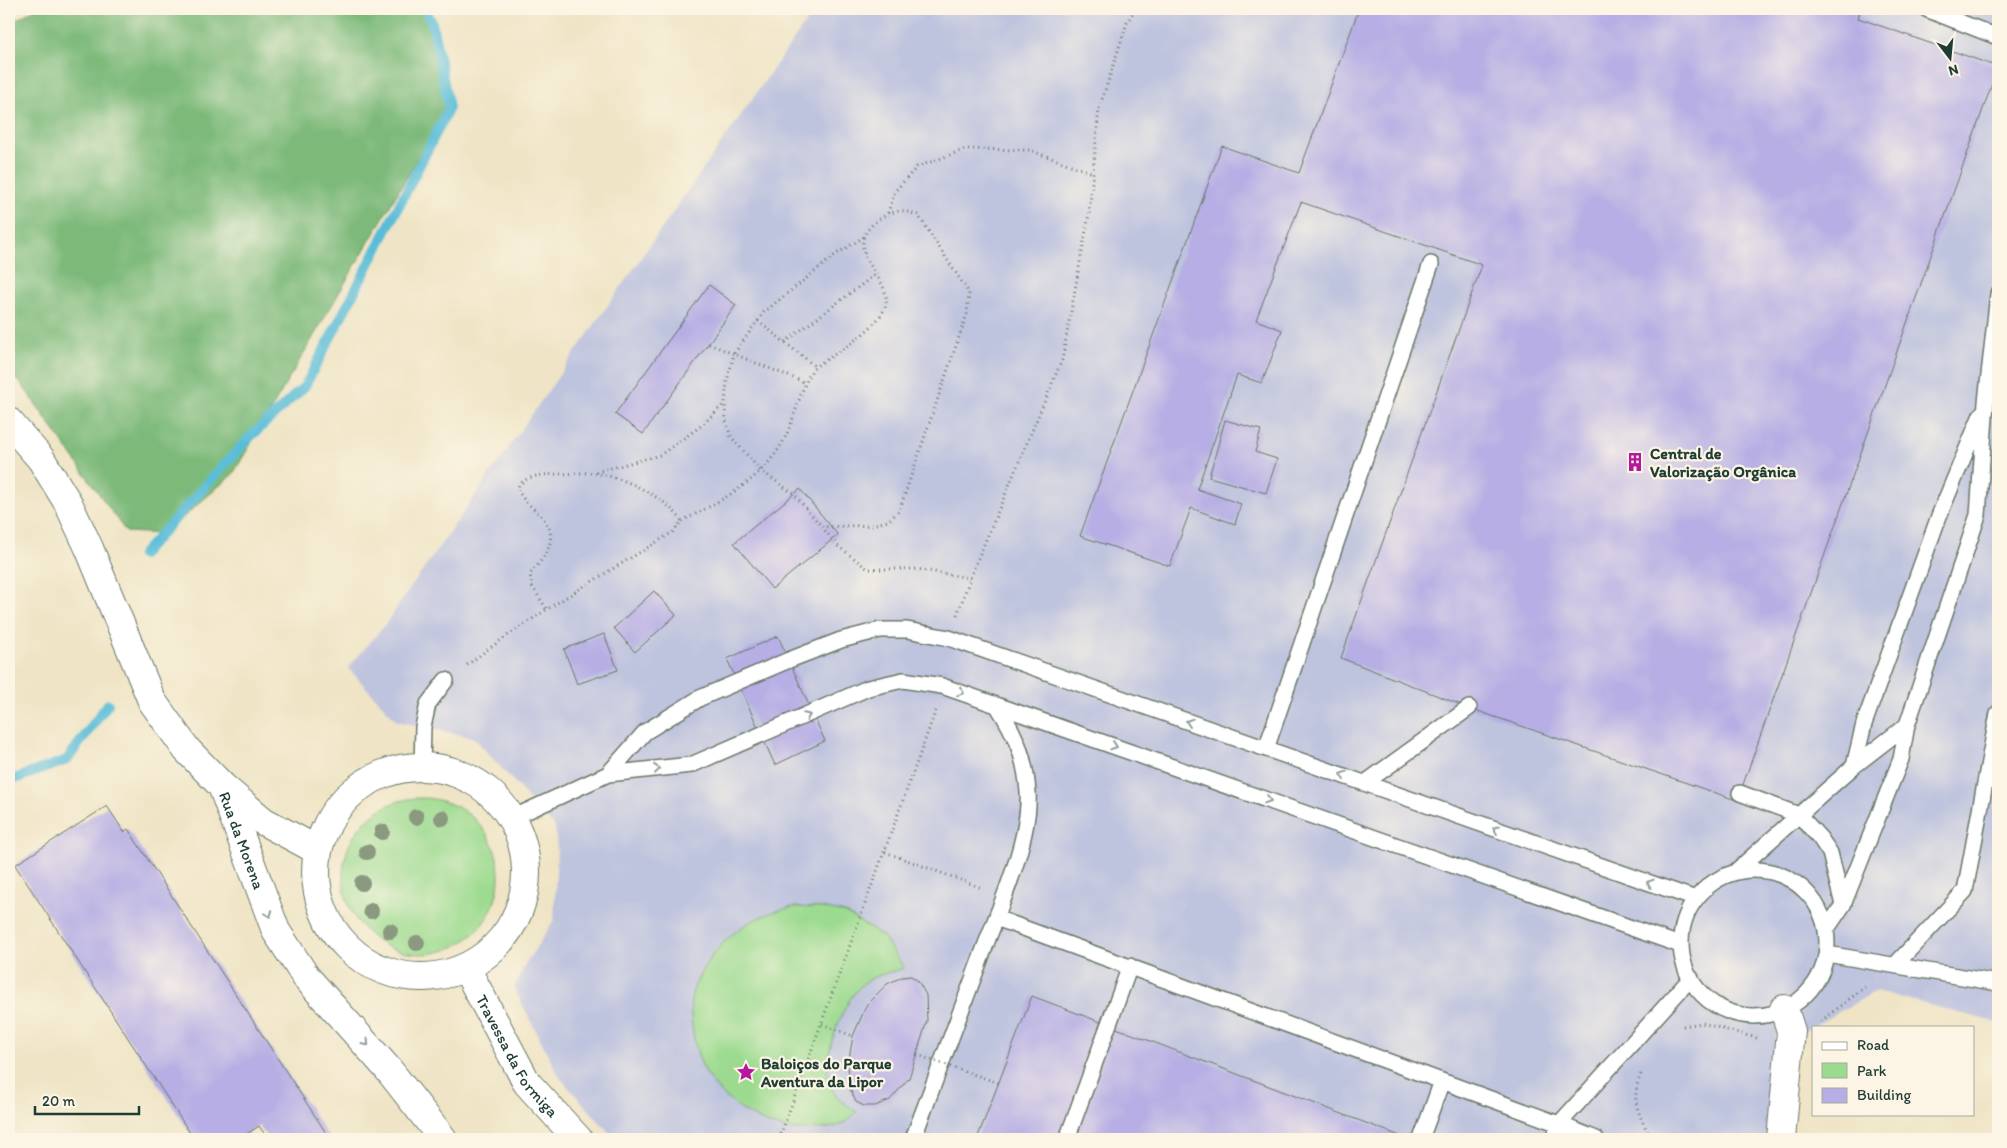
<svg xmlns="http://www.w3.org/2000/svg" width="2007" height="1148" font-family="Itim,sans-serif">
  <rect width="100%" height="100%" fill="#fcf5e5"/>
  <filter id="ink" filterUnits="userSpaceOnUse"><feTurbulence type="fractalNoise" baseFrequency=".02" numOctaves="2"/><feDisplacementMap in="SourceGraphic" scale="10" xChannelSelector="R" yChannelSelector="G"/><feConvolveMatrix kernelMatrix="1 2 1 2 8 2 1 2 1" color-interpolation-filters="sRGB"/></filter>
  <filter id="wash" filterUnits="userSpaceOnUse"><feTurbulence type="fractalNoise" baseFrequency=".0096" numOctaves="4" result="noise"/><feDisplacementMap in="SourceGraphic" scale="20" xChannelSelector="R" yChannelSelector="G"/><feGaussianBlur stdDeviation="1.12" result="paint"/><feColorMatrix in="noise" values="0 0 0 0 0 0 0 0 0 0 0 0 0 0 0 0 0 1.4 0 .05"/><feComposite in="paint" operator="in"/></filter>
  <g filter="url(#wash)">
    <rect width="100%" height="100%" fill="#efe4c5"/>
    <path fill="#bec3de" d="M 815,9 L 1998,9 L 1998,1023 L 1876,991 L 1805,1031 L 1791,1031 L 1776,1034 L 1768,1139 L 615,1139 L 560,1078 L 514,988 L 526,963 L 554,920 L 557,849 L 555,827 L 474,738 L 397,721 L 348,668 L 384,626 Z"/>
    <path fill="#9cda8f" stroke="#5e8c62" d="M343 876a78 78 0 1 1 156 0a78 78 0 1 1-156 0Z
      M 794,907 L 822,908 L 845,913 L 883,936 L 904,968 C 892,972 878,974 867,981 C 844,995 820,1059 830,1085 C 835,1098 846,1105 857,1112 C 852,1116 847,1122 842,1124 C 830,1130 813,1129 801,1130 C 779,1130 762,1123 744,1111 C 716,1093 700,1071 694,1039 C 692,1027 690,1013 691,1001 C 692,989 699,976 705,966 C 726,933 756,913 794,907 Z"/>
    <path fill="#7dba7a" stroke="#4e7c57" d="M 35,9 L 425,9 L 441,71 L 445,110 L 418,158 L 246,452 L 233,474 L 164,534 L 126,532 L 20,382 L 9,375 L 9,24 Z"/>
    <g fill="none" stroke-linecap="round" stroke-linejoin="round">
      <path stroke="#5abdd8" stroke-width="10" d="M 142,555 L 250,437 L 305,386 L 367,268 L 449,108 L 432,23 L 425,9
        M 9,781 L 67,760 L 108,704"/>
    </g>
    <g id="blocks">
      <path fill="#b6aee4" d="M 1359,9 L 1861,9 L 1858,18 L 1998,67 L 1740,793 L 1739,801 L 1469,708 L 1341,658 L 1482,265 L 1301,202 L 1256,320 L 1282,330 L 1262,383 L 1237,375 L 1197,489 L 1241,504 L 1235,524 L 1191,508 L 1170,566 L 1080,536 L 1222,146 L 1299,173 Z
        M 709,285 L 736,305 L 643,434 L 615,414 Z
        M 1225,420 L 1261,430 L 1255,452 L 1277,459 L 1266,493 L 1209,477 Z
        M 800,489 L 838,535 L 772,589 L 734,543 Z
        M 654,591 L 676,615 L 635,652 L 614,628 Z
        M 604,634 L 618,670 L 577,684 L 564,649 Z
        M 778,636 L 825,741 L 775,765 L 727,659 Z
        M 107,806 L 124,832 L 128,829 L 330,1139 L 268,1139 L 259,1126 L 239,1139 L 194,1139 L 15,865 Z
        M 1997,947 L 1998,948 L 1998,960 L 1995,960 Z
        M 911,976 L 918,981 L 926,995 L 927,1021 L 909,1078 L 890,1100 L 875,1106 L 864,1106 L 856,1102 L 850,1089 L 848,1065 L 853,1036 L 867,1004 L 887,984 L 902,977 Z
        M 1032,996 L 1408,1139 L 977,1139 Z"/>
    </g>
  </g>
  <g filter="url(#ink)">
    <use href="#blocks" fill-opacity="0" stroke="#687767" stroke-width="1"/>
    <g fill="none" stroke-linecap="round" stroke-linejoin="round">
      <g stroke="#687767" stroke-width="18">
        <path id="service" d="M 1926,9 L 1998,37
          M 1266,749 L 1431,264
          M 1854,766 L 1907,725
          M 422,767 L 423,727 L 428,704 L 446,680
          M 608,774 L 645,732 L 700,698 L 789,660 L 841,640 L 880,630 L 907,630 L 949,638 L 1696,899
          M 1365,783 L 1469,708
          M 1740,793 L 1799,815 L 1820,838 L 1830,853 L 1843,905
          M 512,818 L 608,774 L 691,765 L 868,688 L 903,680 L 942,686 L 1680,945
          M1681 943a73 73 0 1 1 146 0a73 73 0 1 1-146 0Z
          M 1735,872 L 1854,766 L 1864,724 L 1939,516 L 1981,415
          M 996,918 L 1559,1124 L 1554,1139
          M 1826,930 L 1843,905 L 1901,759 L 1907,725 L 1978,515 L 1986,402 L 1998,294
          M 1827,954 L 1998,983
          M 1895,965 L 1965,891 L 1998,713
          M 913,1139 C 937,1074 962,1009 986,944 C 1002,902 1031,836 1028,792 C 1025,756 1016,735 997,705
          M 1067,1139 L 1130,966
          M 1421,1139 L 1442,1081
          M 1596,1139 L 1559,1124 L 1691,978"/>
      </g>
      <g stroke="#687767" stroke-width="30">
        <g id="minor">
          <path id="s1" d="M 9,422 L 41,459 L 68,503 L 89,548 L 152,701 L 187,750 L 222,786 L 276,931 L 306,977 L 388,1069 L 443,1139"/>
          <circle cx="421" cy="872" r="105"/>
          <path d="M 223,787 L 263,821 L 317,850"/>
          <path id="s2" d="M 466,968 L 527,1083 L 578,1139"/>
          <path d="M 1781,1139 L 1791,1031 L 1784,1009"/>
        </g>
      </g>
      <path stroke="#687767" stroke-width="3" stroke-dasharray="1 4" stroke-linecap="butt" d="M 888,213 L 895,191 L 917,167 L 966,149 L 1029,150 L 1093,173
        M 864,237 L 838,253 L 764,312 L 734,354 L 727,381 L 725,404 L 726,421 L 731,437 L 760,470 L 794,494 L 838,546 L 868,569 L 917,569 L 970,578
        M 758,321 L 816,367
        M 785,342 L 876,274
        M 709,344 L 806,383
        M 596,472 L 660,455 L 701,426 L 724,404
        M 682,521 C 725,499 770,476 789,429 C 795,414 804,381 813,369 C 818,364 827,360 832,356 C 848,346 882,323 886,304 C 890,281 856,259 864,237 C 869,223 889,210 904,211 C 908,212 914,214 918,215 L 969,293 L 967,314 L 899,511 L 888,521 L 872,525 L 823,527
        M 957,615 L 974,568 L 1062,360 L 1089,214 L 1099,109 L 1127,23 L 1135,9
        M 467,665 C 532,615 604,575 673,532 L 682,521 C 666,497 622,476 593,473 C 582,472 570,474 559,474 C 544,475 526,474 517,488 C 525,504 531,505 542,517 C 561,537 545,557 530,574 L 532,586 L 547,610
        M 885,852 L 982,888
        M 1821,1021 L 1865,987
        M 822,1024 L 853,1036
        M 1683,1026 L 1702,1023 L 1760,1039
        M 1641,1074 C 1629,1102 1640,1115 1651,1139
        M 779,1139 L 936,710"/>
      <use href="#service" stroke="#fff" stroke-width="15"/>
      <use href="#minor" stroke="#fff" stroke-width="28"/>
      <path stroke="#687767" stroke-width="3" stroke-dasharray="1 4" stroke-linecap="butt" d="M 917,1055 L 999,1083"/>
    </g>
    <g fill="#8a997f">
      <circle cx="416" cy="817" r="8"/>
      <circle cx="442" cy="818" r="8"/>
      <circle cx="382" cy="832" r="8"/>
      <circle cx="367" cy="852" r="8"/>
      <circle cx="362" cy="883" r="8"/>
      <circle cx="371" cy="911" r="8"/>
      <circle cx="390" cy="931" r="8"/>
      <circle cx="417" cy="943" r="8"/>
    </g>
    <defs><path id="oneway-chevron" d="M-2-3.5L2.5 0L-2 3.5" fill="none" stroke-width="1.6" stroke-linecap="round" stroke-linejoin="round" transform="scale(1.25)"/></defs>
    <g stroke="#8f9e9a">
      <use href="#oneway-chevron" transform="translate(961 692) rotate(19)"/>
      <use href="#oneway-chevron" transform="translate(807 716) rotate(-24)"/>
      <use href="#oneway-chevron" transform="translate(1189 722) rotate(-161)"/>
      <use href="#oneway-chevron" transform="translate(1114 746) rotate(19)"/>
      <use href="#oneway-chevron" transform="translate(657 769) rotate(-6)"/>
      <use href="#oneway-chevron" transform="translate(1343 775) rotate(-161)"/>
      <use href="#oneway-chevron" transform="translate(1268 800) rotate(19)"/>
      <use href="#oneway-chevron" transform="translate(1496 829) rotate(-161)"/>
      <use href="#oneway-chevron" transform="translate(1650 883) rotate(-161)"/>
      <use href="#oneway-chevron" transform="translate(269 914) rotate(69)"/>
      <use href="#oneway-chevron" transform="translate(366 1043) rotate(48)"/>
    </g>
  </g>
  <defs>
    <g id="building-bare" transform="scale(1.5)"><path d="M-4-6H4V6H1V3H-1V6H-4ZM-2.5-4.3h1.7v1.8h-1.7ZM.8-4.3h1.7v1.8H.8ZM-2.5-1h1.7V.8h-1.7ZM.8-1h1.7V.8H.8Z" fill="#b5179e" stroke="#fcf5e5" stroke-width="2.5" paint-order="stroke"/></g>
    <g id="sight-bare" transform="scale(1.5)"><path d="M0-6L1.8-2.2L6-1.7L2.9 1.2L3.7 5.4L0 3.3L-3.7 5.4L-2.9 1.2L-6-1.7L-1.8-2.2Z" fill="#b5179e" stroke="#fcf5e5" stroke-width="2.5" paint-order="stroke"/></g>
  </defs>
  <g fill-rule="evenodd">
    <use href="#building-bare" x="1635" y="462"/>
    <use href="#sight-bare" x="746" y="1072"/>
  </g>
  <g text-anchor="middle" stroke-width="4.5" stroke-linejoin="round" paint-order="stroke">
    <g font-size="16" font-weight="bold" fill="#1f3d34" stroke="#fcf5e5" text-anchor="start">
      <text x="1650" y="459">Central de<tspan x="1650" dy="18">Valorização Orgânica</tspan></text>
      <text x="761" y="1069">Baloiços do Parque<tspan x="761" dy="18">Aventura da Lipor</tspan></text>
    </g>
    <g font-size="16" fill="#1f3d34" stroke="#fcf5e5">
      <text dy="6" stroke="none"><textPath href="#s1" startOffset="484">Rua da Morena</textPath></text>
      <text dy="6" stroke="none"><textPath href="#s2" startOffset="102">Travessa da Formiga</textPath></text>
    </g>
  </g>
  <rect width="2007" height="1148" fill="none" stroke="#fcf5e5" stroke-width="30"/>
  <rect x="1812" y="1026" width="162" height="90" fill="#fcf5e5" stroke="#a4ab9e"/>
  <rect x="1822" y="1042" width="25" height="8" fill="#ffffff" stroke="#a4ab9e"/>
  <text x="1857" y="1050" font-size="15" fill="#1f3d34">Road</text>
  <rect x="1822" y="1063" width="25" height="15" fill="#9cda8f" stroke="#a4ab9e"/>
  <text x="1857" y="1076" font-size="15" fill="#1f3d34">Park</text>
  <rect x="1822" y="1088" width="25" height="15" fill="#b6aee4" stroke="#a4ab9e"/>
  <text x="1857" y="1100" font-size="15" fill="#1f3d34">Building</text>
  <g transform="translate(1950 58) rotate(164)" stroke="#fcf5e5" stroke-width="4" paint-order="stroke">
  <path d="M0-4L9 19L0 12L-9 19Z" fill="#1f3d34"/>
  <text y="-8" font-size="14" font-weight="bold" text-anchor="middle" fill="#1f3d34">N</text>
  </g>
  <path d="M35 1106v8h104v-8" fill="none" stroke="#1f3d34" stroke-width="2.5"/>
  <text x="42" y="1106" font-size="15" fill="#1f3d34" stroke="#fcf5e5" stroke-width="4" paint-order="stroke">20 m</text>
</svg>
